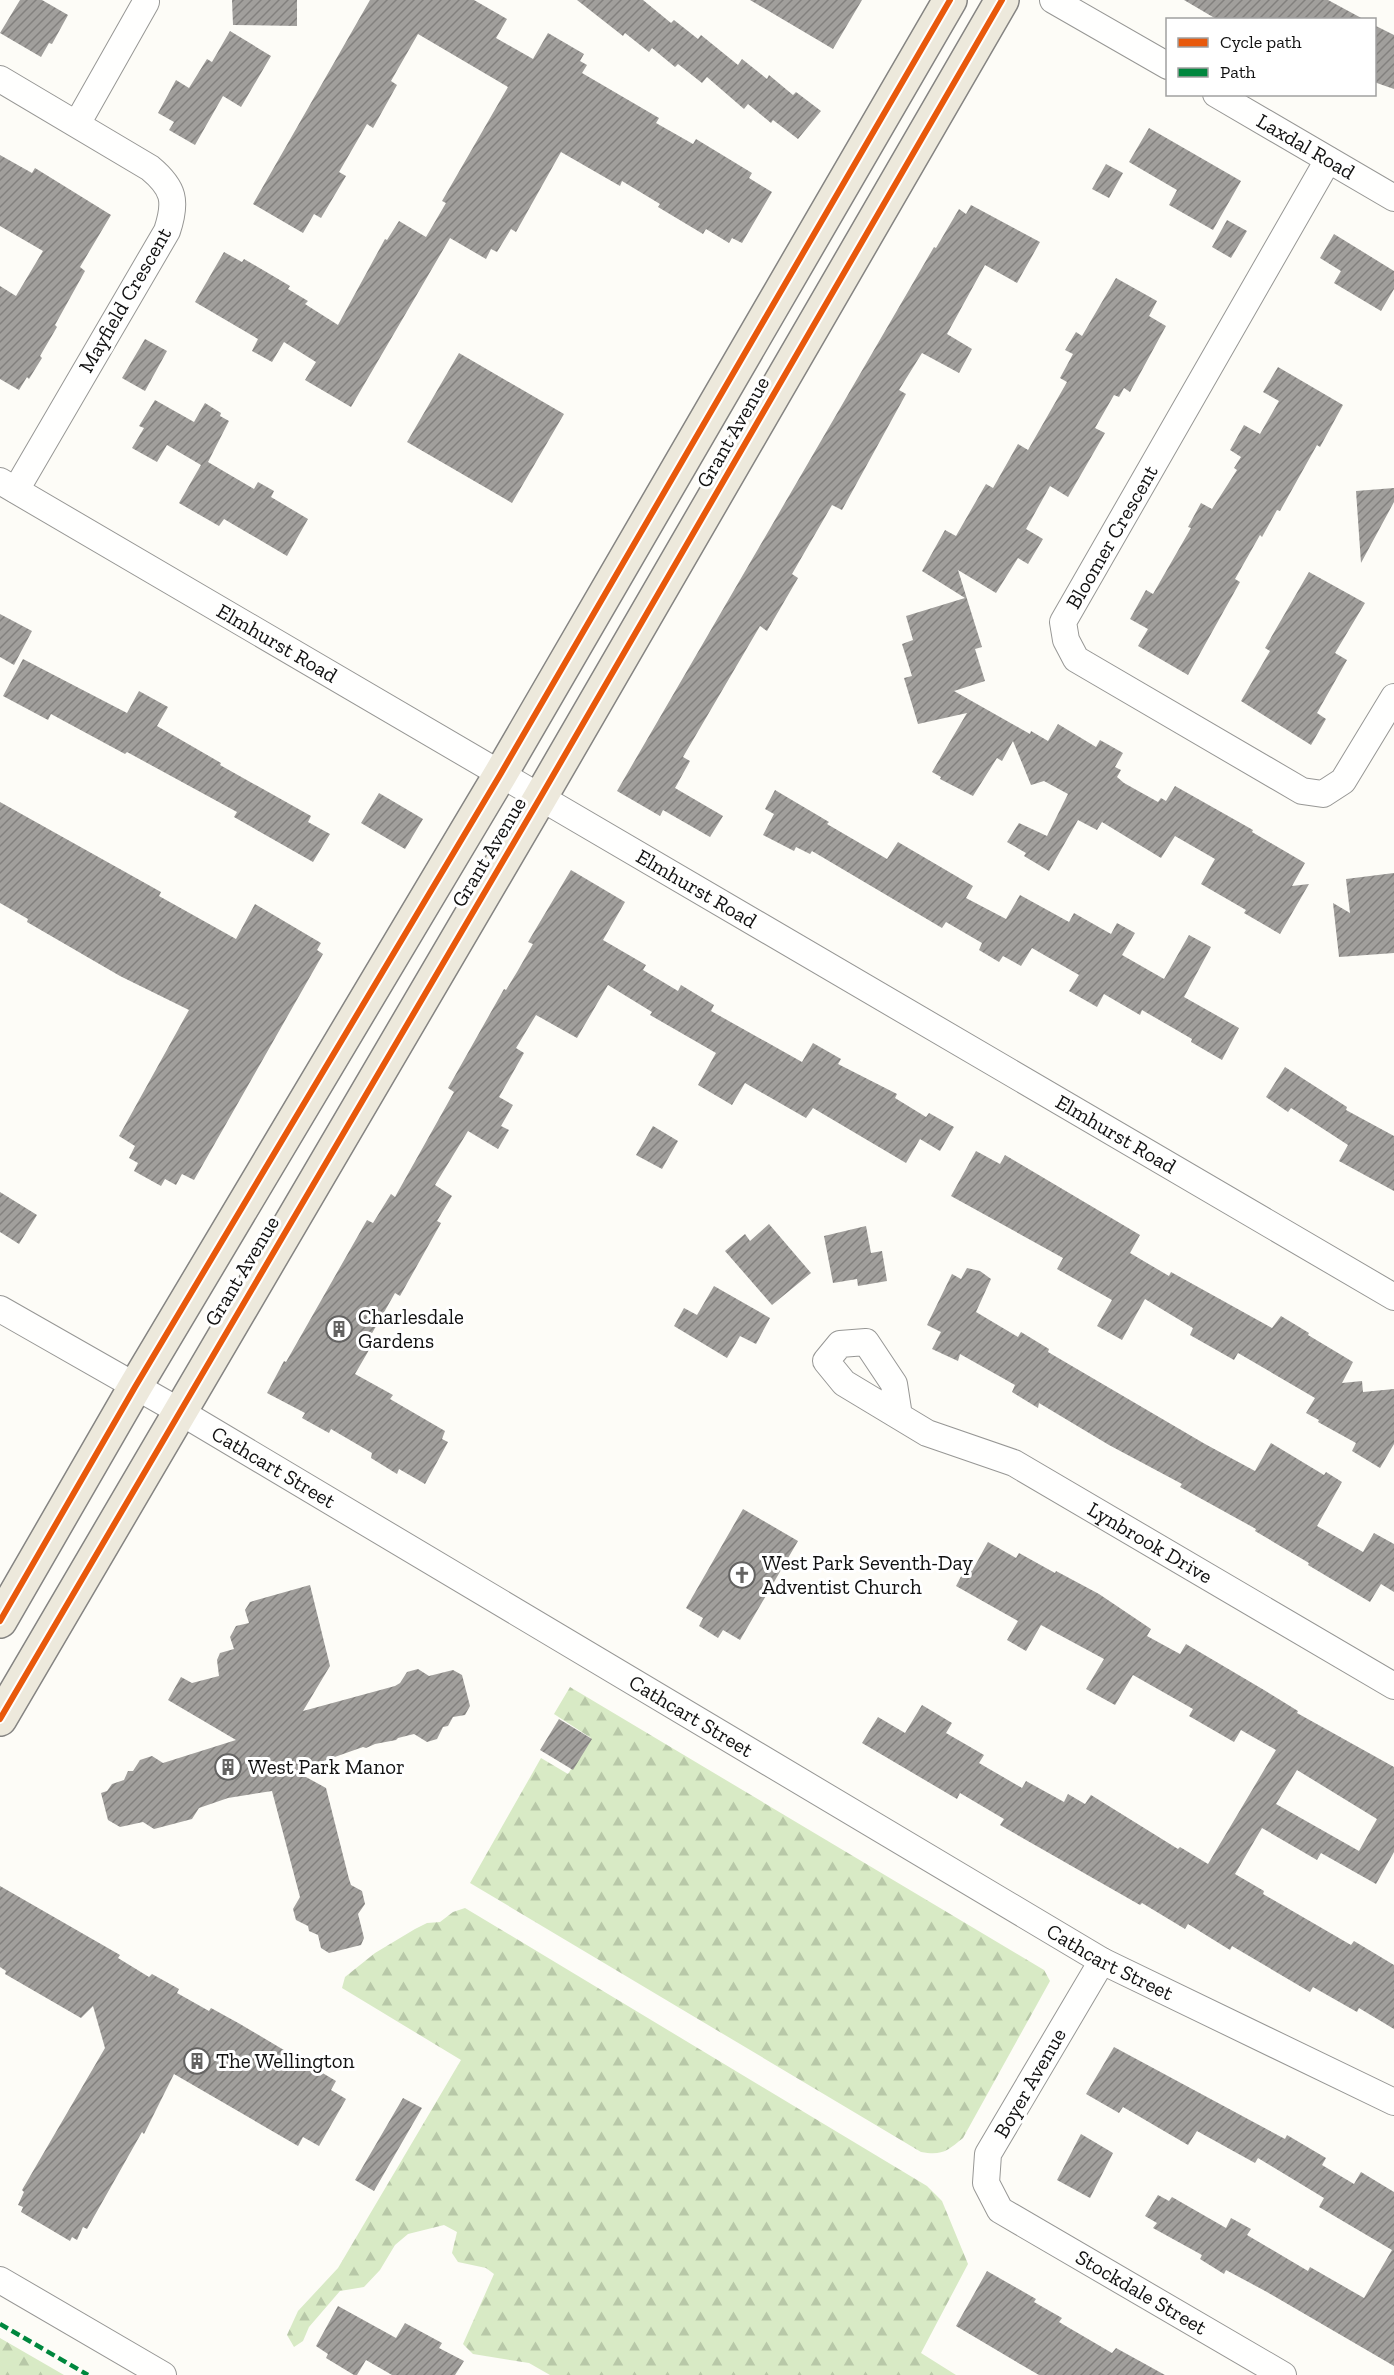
<svg xmlns="http://www.w3.org/2000/svg" width="1394" height="2375" font-family="'Zilla Slab',serif">
  <defs>
    <pattern id="forest-firs" width="22" height="20" patternUnits="userSpaceOnUse" patternTransform="scale(1.5)"><rect width="22" height="20" fill="#d8eac5"/><path d="M5 1l3.5 6h-7zM16 11l3.5 6h-7z" fill="#b8c8a8"/></pattern>
    <pattern id="building-hatch" width="6" height="6" patternUnits="userSpaceOnUse" patternTransform="scale(1.5)"><rect width="6" height="6" fill="#a19f9c"/><path d="M-1 1l2-2M0 6l6-6M5 7l2-2" fill="none" stroke="#82807e"/></pattern>
  </defs>
  <rect width="100%" height="100%" fill="#fdfcf7"/>
  <path fill="url(#forest-firs)" d="M 570,1687 L 1044,1970 L 1050,1981 L 963,2138 C 947,2151 942,2156 921,2152 L 470,1883 L 541,1758 L 568,1774 L 591,1738 L 554,1714 Z
    M 465,1908 L 927,2186 L 942,2201 L 968,2264 L 921,2353 L 956,2375 L 550,2375 L 529,2363 L 473,2354 L 463,2344 L 494,2274 L 486,2268 L 458,2262 L 452,2253 L 457,2232 L 444,2225 L 408,2234 L 395,2245 L 380,2270 L 364,2287 L 340,2291 L 309,2327 L 303,2341 L 294,2347 L 287,2335 L 298,2311 L 338,2268 L 461,2060 L 342,1988 L 345,1977 L 375,1953 L 415,1929 L 427,1923 L 440,1922 L 453,1912 Z
    M 0,2338 L 64,2375 L 0,2375 Z"/>
  <path fill="url(#building-hatch)" fill-rule="evenodd" d="M 20,0 L 42,0 L 68,15 L 52,44 L 49,43 L 41,57 L 0,33 Z
    M 232,0 L 297,0 L 297,26 L 233,25 Z
    M 370,0 L 474,0 L 507,19 L 496,38 L 533,59 L 548,33 L 584,54 L 580,61 L 587,65 L 582,73 L 659,118 L 656,123 L 693,144 L 696,139 L 752,173 L 749,178 L 772,192 L 742,243 L 732,238 L 729,243 L 706,229 L 703,234 L 658,207 L 660,204 L 622,181 L 620,186 L 561,152 L 516,232 L 511,229 L 497,252 L 491,249 L 486,259 L 450,238 L 351,407 L 305,380 L 316,362 L 284,342 L 272,362 L 252,351 L 258,339 L 195,302 L 224,252 L 242,262 L 244,259 L 290,286 L 288,289 L 308,301 L 305,304 L 338,325 L 385,239 L 387,240 L 399,221 L 426,237 L 446,203 L 442,201 L 508,87 L 418,34 L 391,81 L 397,85 L 373,128 L 367,124 L 339,172 L 346,176 L 321,218 L 314,214 L 303,233 L 253,204 Z
    M 577,0 L 643,0 L 671,23 L 674,20 L 698,39 L 701,35 L 738,65 L 742,59 L 767,79 L 769,75 L 793,95 L 796,92 L 821,111 L 798,139 L 773,120 L 771,123 L 748,104 L 744,109 L 707,77 L 702,83 L 678,64 L 675,67 L 652,48 L 649,52 L 625,33 L 623,36 Z
    M 750,0 L 862,0 L 833,49 Z
    M 1184,0 L 1328,0 L 1365,20 L 1218,20 Z
    M 1374,25 L 1394,35 L 1394,89 L 1374,82 Z
    M 230,31 L 271,56 L 241,107 L 223,96 L 195,145 L 169,130 L 174,122 L 158,113 L 176,80 L 189,88 L 207,59 L 212,62 Z
    M 1149,128 L 1241,181 L 1213,230 L 1169,205 L 1177,190 L 1129,162 Z
    M 0,155 L 32,173 L 35,168 L 111,215 L 80,267 L 85,271 L 55,325 L 57,327 L 40,356 L 42,358 L 29,379 L 27,377 L 19,390 L 0,379 L 0,286 L 16,296 L 43,251 L 0,226 Z
    M 1106,164 L 1123,173 L 1109,198 L 1092,189 Z
    M 971,205 L 1040,242 L 1017,283 L 985,265 L 947,334 L 972,349 L 959,373 L 922,353 L 899,390 L 906,394 L 842,510 L 832,505 L 792,574 L 798,578 L 767,631 L 760,626 L 683,757 L 690,761 L 675,788 L 723,816 L 710,837 L 663,810 L 660,816 L 617,791 L 934,247 L 936,248 L 959,209 L 966,214 Z
    M 1227,220 L 1247,231 L 1231,258 L 1212,247 Z
    M 1334,234 L 1394,271 L 1394,289 L 1381,311 L 1334,283 L 1341,271 L 1320,258 Z
    M 1116,278 L 1157,301 L 1149,316 L 1166,326 L 1130,392 L 1124,388 L 1119,397 L 1114,395 L 1095,428 L 1105,433 L 1068,497 L 1050,486 L 1026,529 L 1043,539 L 1028,564 L 1018,558 L 996,593 L 958,570 L 982,647 L 975,649 L 985,681 L 954,691 L 1030,734 L 1031,731 L 1048,741 L 1058,724 L 1096,747 L 1100,740 L 1123,753 L 1115,767 L 1121,770 L 1117,777 L 1124,783 L 1158,802 L 1161,798 L 1166,801 L 1175,786 L 1253,830 L 1252,832 L 1305,863 L 1292,886 L 1309,884 L 1280,934 L 1244,913 L 1246,910 L 1201,884 L 1215,859 L 1175,836 L 1161,858 L 1102,822 L 1097,830 L 1078,820 L 1049,871 L 1024,856 L 1026,853 L 1007,842 L 1019,823 L 1047,836 L 1068,794 L 1044,781 L 1031,785 L 1013,741 L 1002,761 L 997,758 L 973,796 L 940,779 L 941,777 L 932,772 L 967,713 L 918,724 L 904,678 L 912,676 L 902,644 L 913,640 L 906,616 L 965,598 L 922,571 L 945,530 L 956,536 L 986,484 L 993,488 L 1018,444 L 1028,450 L 1067,382 L 1060,378 L 1073,354 L 1065,350 L 1076,332 L 1082,336 Z
    M 145,339 L 167,351 L 145,391 L 122,378 Z
    M 459,353 L 564,414 L 512,503 L 407,442 Z
    M 1278,367 L 1343,405 L 1320,447 L 1317,445 L 1280,511 L 1277,510 L 1262,537 L 1260,535 L 1235,579 L 1240,582 L 1188,675 L 1138,646 L 1148,629 L 1130,619 L 1146,590 L 1153,594 L 1191,528 L 1188,527 L 1201,503 L 1212,509 L 1237,470 L 1234,468 L 1241,457 L 1230,450 L 1244,425 L 1260,434 L 1279,401 L 1263,392 Z
    M 155,400 L 194,422 L 205,403 L 221,413 L 220,416 L 229,421 L 208,462 L 254,489 L 258,482 L 274,491 L 271,497 L 308,519 L 287,556 L 224,519 L 219,526 L 179,503 L 201,465 L 167,445 L 157,462 L 132,448 L 144,428 L 139,426 Z
    M 1394,488 L 1394,502 L 1361,563 L 1356,491 Z
    M 1309,572 L 1365,603 L 1335,653 L 1347,660 L 1317,713 L 1326,719 L 1311,745 L 1241,701 L 1270,651 L 1265,648 Z
    M 0,614 L 32,631 L 14,665 L 0,657 Z
    M 23,659 L 127,713 L 139,691 L 168,707 L 157,726 L 221,763 L 220,765 L 311,816 L 308,822 L 330,834 L 313,862 L 234,817 L 237,812 L 127,752 L 125,754 L 51,714 L 48,720 L 3,696 Z
    M 775,790 L 829,822 L 827,824 L 887,859 L 898,842 L 973,886 L 966,898 L 1006,919 L 1020,895 L 1069,922 L 1074,913 L 1111,934 L 1117,923 L 1135,933 L 1122,955 L 1164,979 L 1189,935 L 1211,947 L 1184,997 L 1239,1028 L 1222,1060 L 1191,1042 L 1192,1039 L 1142,1010 L 1140,1015 L 1104,994 L 1097,1007 L 1069,991 L 1079,975 L 1032,948 L 1021,966 L 1003,956 L 999,962 L 979,950 L 982,943 L 946,922 L 942,928 L 812,851 L 810,854 L 796,847 L 794,851 L 763,835 L 774,814 L 765,809 Z
    M 379,793 L 423,819 L 405,849 L 361,823 Z
    M 0,802 L 161,892 L 159,896 L 236,939 L 255,904 L 321,943 L 317,950 L 323,954 L 194,1180 L 182,1174 L 176,1185 L 165,1179 L 161,1186 L 134,1171 L 138,1163 L 129,1158 L 135,1146 L 119,1136 L 189,1010 L 120,976 L 27,922 L 28,919 L 0,903 Z
    M 571,870 L 625,902 L 603,940 L 646,965 L 643,970 L 678,991 L 681,985 L 714,1005 L 711,1011 L 802,1062 L 813,1043 L 841,1059 L 838,1064 L 897,1094 L 895,1098 L 926,1117 L 929,1113 L 954,1127 L 940,1151 L 920,1139 L 906,1163 L 813,1108 L 806,1118 L 745,1083 L 732,1105 L 698,1085 L 716,1053 L 650,1015 L 652,1012 L 608,985 L 577,1038 L 536,1015 L 516,1048 L 524,1053 L 499,1097 L 513,1105 L 501,1126 L 509,1130 L 498,1149 L 468,1131 L 435,1185 L 452,1196 L 437,1221 L 441,1223 L 400,1296 L 395,1293 L 371,1335 L 376,1338 L 355,1374 L 393,1395 L 390,1399 L 445,1431 L 442,1439 L 448,1442 L 425,1484 L 399,1469 L 397,1474 L 371,1458 L 372,1453 L 331,1429 L 329,1433 L 302,1418 L 305,1413 L 267,1393 L 284,1361 L 286,1362 L 367,1220 L 373,1223 L 391,1194 L 395,1197 L 454,1092 L 448,1088 L 504,989 L 506,990 L 517,972 L 533,944 L 528,942 Z
    M 1394,873 L 1394,953 L 1339,957 L 1333,903 L 1350,913 L 1346,879 Z
    M 1285,1067 L 1347,1107 L 1346,1110 L 1394,1136 L 1394,1191 L 1339,1161 L 1348,1145 L 1291,1108 L 1288,1112 L 1266,1097 Z
    M 653,1126 L 678,1141 L 662,1169 L 636,1155 Z
    M 976,1151 L 1000,1164 L 1005,1155 L 1140,1235 L 1130,1253 L 1169,1276 L 1171,1272 L 1272,1328 L 1281,1316 L 1309,1333 L 1308,1335 L 1353,1362 L 1342,1383 L 1362,1381 L 1363,1392 L 1394,1389 L 1394,1444 L 1380,1468 L 1352,1451 L 1356,1443 L 1318,1422 L 1319,1420 L 1306,1413 L 1315,1398 L 1238,1353 L 1234,1360 L 1190,1335 L 1193,1328 L 1145,1299 L 1122,1340 L 1097,1326 L 1112,1300 L 1057,1269 L 1063,1258 L 951,1196 Z
    M 0,1192 L 37,1215 L 19,1244 L 0,1232 Z
    M 769,1224 L 811,1273 L 772,1305 L 725,1251 L 745,1234 L 750,1241 Z
    M 866,1226 L 871,1253 L 882,1251 L 887,1281 L 858,1286 L 857,1279 L 833,1283 L 824,1236 Z
    M 967,1268 L 980,1271 L 991,1279 L 976,1312 L 1018,1337 L 1021,1332 L 1049,1349 L 1048,1352 L 1205,1444 L 1255,1471 L 1271,1443 L 1324,1475 L 1326,1472 L 1342,1482 L 1317,1526 L 1363,1552 L 1374,1533 L 1394,1544 L 1394,1592 L 1381,1584 L 1370,1602 L 1308,1565 L 1309,1563 L 1255,1531 L 1256,1529 L 1180,1487 L 1182,1484 L 1109,1445 L 1039,1403 L 1038,1408 L 1012,1392 L 1015,1385 L 960,1354 L 958,1361 L 932,1349 L 941,1332 L 927,1325 L 952,1274 L 961,1279 Z
    M 714,1286 L 770,1318 L 756,1344 L 740,1336 L 727,1358 L 674,1326 L 684,1308 L 697,1315 Z
    M 743,1509 L 798,1541 L 740,1640 L 723,1630 L 718,1638 L 699,1626 L 703,1618 L 686,1608 Z
    M 988,1542 L 1016,1558 L 1019,1553 L 1055,1573 L 1056,1571 L 1099,1594 L 1151,1629 L 1147,1636 L 1180,1654 L 1186,1644 L 1264,1690 L 1298,1711 L 1297,1713 L 1394,1767 L 1394,1852 L 1376,1884 L 1321,1853 L 1317,1860 L 1262,1828 L 1235,1874 L 1264,1891 L 1263,1894 L 1351,1945 L 1354,1941 L 1394,1965 L 1394,2029 L 1359,2008 L 1357,2012 L 1313,1987 L 1310,1992 L 1232,1946 L 1230,1950 L 1188,1924 L 1185,1929 L 1142,1903 L 1140,1905 L 1000,1825 L 1004,1819 L 960,1793 L 957,1799 L 862,1743 L 878,1717 L 905,1733 L 922,1705 L 952,1723 L 946,1733 L 984,1755 L 979,1763 L 1022,1788 L 1026,1781 L 1064,1802 L 1068,1794 L 1085,1804 L 1091,1795 L 1178,1849 L 1180,1847 L 1208,1864 L 1276,1750 L 1241,1730 L 1234,1742 L 1189,1716 L 1193,1709 L 1133,1675 L 1115,1705 L 1086,1689 L 1104,1659 L 1041,1625 L 1026,1651 L 1007,1640 L 1018,1621 L 956,1586 L 966,1567 L 972,1571 ZM 1297,1770 L 1377,1819 L 1359,1851 L 1276,1804 Z
    M 310,1585 L 330,1666 L 303,1711 L 395,1686 L 400,1683 L 407,1672 L 418,1669 L 429,1676 L 453,1670 L 462,1675 L 470,1706 L 465,1715 L 453,1717 L 448,1726 L 443,1727 L 437,1739 L 427,1742 L 414,1734 L 398,1738 L 396,1740 L 375,1744 L 366,1748 L 363,1747 L 295,1771 L 326,1788 L 349,1879 L 351,1885 L 362,1891 L 365,1904 L 358,1914 L 364,1938 L 361,1945 L 329,1953 L 321,1948 L 318,1935 L 309,1931 L 308,1926 L 296,1920 L 293,1909 L 300,1897 L 272,1791 L 228,1798 L 199,1808 L 192,1819 L 154,1829 L 143,1822 L 120,1827 L 108,1820 L 101,1793 L 107,1791 L 112,1784 L 124,1780 L 128,1771 L 133,1771 L 140,1760 L 152,1756 L 163,1763 L 236,1740 L 168,1700 L 181,1677 L 192,1683 L 219,1676 L 217,1660 L 220,1653 L 234,1649 L 230,1637 L 236,1626 L 249,1623 L 245,1610 L 250,1602 Z
    M 559,1719 L 592,1739 L 573,1770 L 540,1750 Z
    M 0,1886 L 120,1955 L 118,1958 L 149,1977 L 152,1974 L 179,1989 L 177,1993 L 209,2011 L 211,2008 L 240,2024 L 336,2081 L 331,2090 L 346,2099 L 319,2146 L 303,2137 L 298,2146 L 174,2074 L 144,2134 L 142,2132 L 87,2229 L 83,2227 L 77,2240 L 72,2237 L 70,2241 L 21,2212 L 23,2207 L 18,2205 L 24,2192 L 22,2190 L 105,2048 L 93,2006 L 81,2018 L 5,1974 L 6,1971 L 0,1967 Z
    M 1114,2047 L 1285,2139 L 1287,2135 L 1326,2158 L 1322,2165 L 1354,2184 L 1361,2172 L 1394,2192 L 1394,2366 L 1267,2292 L 1226,2270 L 1224,2274 L 1200,2259 L 1202,2255 L 1153,2228 L 1157,2223 L 1145,2216 L 1158,2195 L 1169,2201 L 1172,2197 L 1226,2228 L 1231,2218 L 1251,2229 L 1247,2235 L 1308,2271 L 1310,2267 L 1364,2298 L 1392,2250 L 1319,2207 L 1324,2198 L 1258,2158 L 1255,2163 L 1197,2131 L 1188,2145 L 1123,2107 L 1119,2113 L 1086,2094 Z
    M 403,2098 L 422,2108 L 374,2191 L 355,2180 Z
    M 1081,2134 L 1113,2153 L 1090,2198 L 1057,2180 Z
    M 987,2271 L 1036,2299 L 1034,2302 L 1062,2318 L 1059,2322 L 1112,2353 L 1116,2348 L 1165,2375 L 1039,2375 L 1020,2364 L 956,2326 Z
    M 338,2306 L 396,2338 L 405,2323 L 442,2343 L 439,2348 L 464,2361 L 455,2375 L 392,2375 L 366,2360 L 357,2375 L 354,2375 L 326,2358 L 328,2354 L 316,2346 Z"/>
  <g fill="none" stroke-linecap="round" stroke-linejoin="round">
    <g stroke="#979795" stroke-width="28">
      <g id="minor">
        <path d="M 1053,0 L 1168,66"/>
        <path d="M 0,79 L 150,168 C 174,188 177,201 167,231 L 16,490"/>
        <path id="s1" d="M 1216,94 L 1394,198"/>
        <path d="M 77,124 L 146,2"/>
        <path d="M 1328,160 L 1063,622 L 1066,640 L 1076,659 L 1302,791 L 1323,794 L 1343,781 L 1394,697"/>
        <path id="s2" d="M 0,481 L 1394,1297"/>
        <path id="s3" d="M 0,1309 L 179,1411 L 1102,1961 L 1394,2102"/>
        <path id="s4" d="M 899,1416 L 894,1384 L 866,1342 L 840,1344 L 826,1361 L 844,1383 L 927,1433 L 1014,1463 L 1394,1686"/>
        <path id="s5" d="M 1102,1961 L 988,2154 L 986,2183 L 1000,2210 L 1283,2375"/>
        <path d="M 0,2280 L 163,2375"/>
      </g>
    </g>
    <g stroke="#858482" stroke-width="36">
      <path id="major" d="M 0,1621 L 135,1387 L 500,775 L 950,0
        M 0,1719 L 540,798 L 1002,0"/>
    </g>
    <use href="#minor" stroke="#fffffe" stroke-width="26"/>
    <use href="#major" stroke="#ede9dc" stroke-width="33"/>
    <path stroke="#00873e" stroke-width="4.5" stroke-dasharray="9 4.5" stroke-linecap="butt" d="M 0,2324 L 88,2375"/>
    <g stroke="#fff" stroke-width="10">
      <path id="cycleway" d="M 0,1621 L 135,1387 L 500,775 L 950,0
        M 0,1719 L 540,798 L 1002,0"/>
    </g>
    <use href="#cycleway" stroke="#e8590c" stroke-width="6"/>
  </g>
  <defs>
    <g id="building-ring" transform="scale(1.35)"><circle r="9.5" fill="#fff" stroke="#646362" stroke-width="1.5"/><path d="M-4-6H4V6H1V3H-1V6H-4ZM-2.5-4.3h1.7v1.8h-1.7ZM.8-4.3h1.7v1.8H.8ZM-2.5-1h1.7V.8h-1.7ZM.8-1h1.7V.8H.8Z" fill="#646362"/></g>
    <g id="church-ring" transform="scale(1.35)"><circle r="9.5" fill="#fff" stroke="#646362" stroke-width="1.5"/><path d="M-1.2-6h2.4v3.5h3.3v2.4h-3.3V6h-2.4V-.1h-3.3v-2.4h3.3Z" fill="#646362"/></g>
  </defs>
  <g fill-rule="evenodd">
    <use href="#building-ring" x="339" y="1329"/>
    <use href="#church-ring" x="742" y="1575"/>
    <use href="#building-ring" x="228" y="1767"/>
    <use href="#building-ring" x="197" y="2061"/>
  </g>
  <g text-anchor="middle" stroke-width="6" stroke-linejoin="round" paint-order="stroke">
    <g font-size="21" fill="#111" stroke="#fff">
      <text dy="7" stroke="none"><textPath href="#s1" startOffset="104">Laxdal Road</textPath></text>
      <text transform="translate(125 300) rotate(-60)" y="7">Mayfield Crescent</text>
      <text transform="translate(733 432) rotate(-60)" y="7">Grant Avenue</text>
      <text transform="translate(1112 537) rotate(-60)" y="7">Bloomer Crescent</text>
      <text dy="7" stroke="none"><textPath href="#s2" startOffset="321">Elmhurst Road</textPath></text>
      <text transform="translate(489 852) rotate(-59)" y="7">Grant Avenue</text>
      <text dy="7" stroke="none"><textPath href="#s2" startOffset="807">Elmhurst Road</textPath></text>
      <text dy="7" stroke="none"><textPath href="#s2" startOffset="1293">Elmhurst Road</textPath></text>
      <text transform="translate(242 1271) rotate(-59)" y="7">Grant Avenue</text>
      <text dy="7" stroke="none"><textPath href="#s3" startOffset="316">Cathcart Street</textPath></text>
      <text dy="7" stroke="none"><textPath href="#s4" startOffset="506">Lynbrook Drive</textPath></text>
      <text dy="7" stroke="none"><textPath href="#s3" startOffset="802">Cathcart Street</textPath></text>
      <text dy="7" stroke="none"><textPath href="#s3" startOffset="1288">Cathcart Street</textPath></text>
      <text transform="translate(1030 2083) rotate(-60)" y="7">Boyer Avenue</text>
      <text dy="7" stroke="none"><textPath href="#s5" startOffset="447">Stockdale Street</textPath></text>
    </g>
    <g font-size="21" fill="#111" stroke="#fff" text-anchor="start">
      <text x="358" y="1324">Charlesdale<tspan x="358" dy="24">Gardens</tspan></text>
      <text x="762" y="1570">West Park Seventh-Day<tspan x="762" dy="24">Adventist Church</tspan></text>
      <text x="248" y="1774">West Park Manor</text>
      <text x="216" y="2068">The Wellington</text>
    </g>
  </g>
  <rect x="1166" y="18" width="210" height="78" fill="#ffffff" stroke="#a0a0a0" stroke-width="1.5"/>
  <rect x="1178" y="38" width="30" height="9" fill="#e8590c" stroke="#a0a0a0" stroke-width="1.5"/>
  <text x="1220" y="48" font-size="18" fill="#111111">Cycle path</text>
  <rect x="1178" y="68" width="30" height="9" fill="#00873e" stroke="#a0a0a0" stroke-width="1.5"/>
  <text x="1220" y="78" font-size="18" fill="#111111">Path</text>
</svg>
